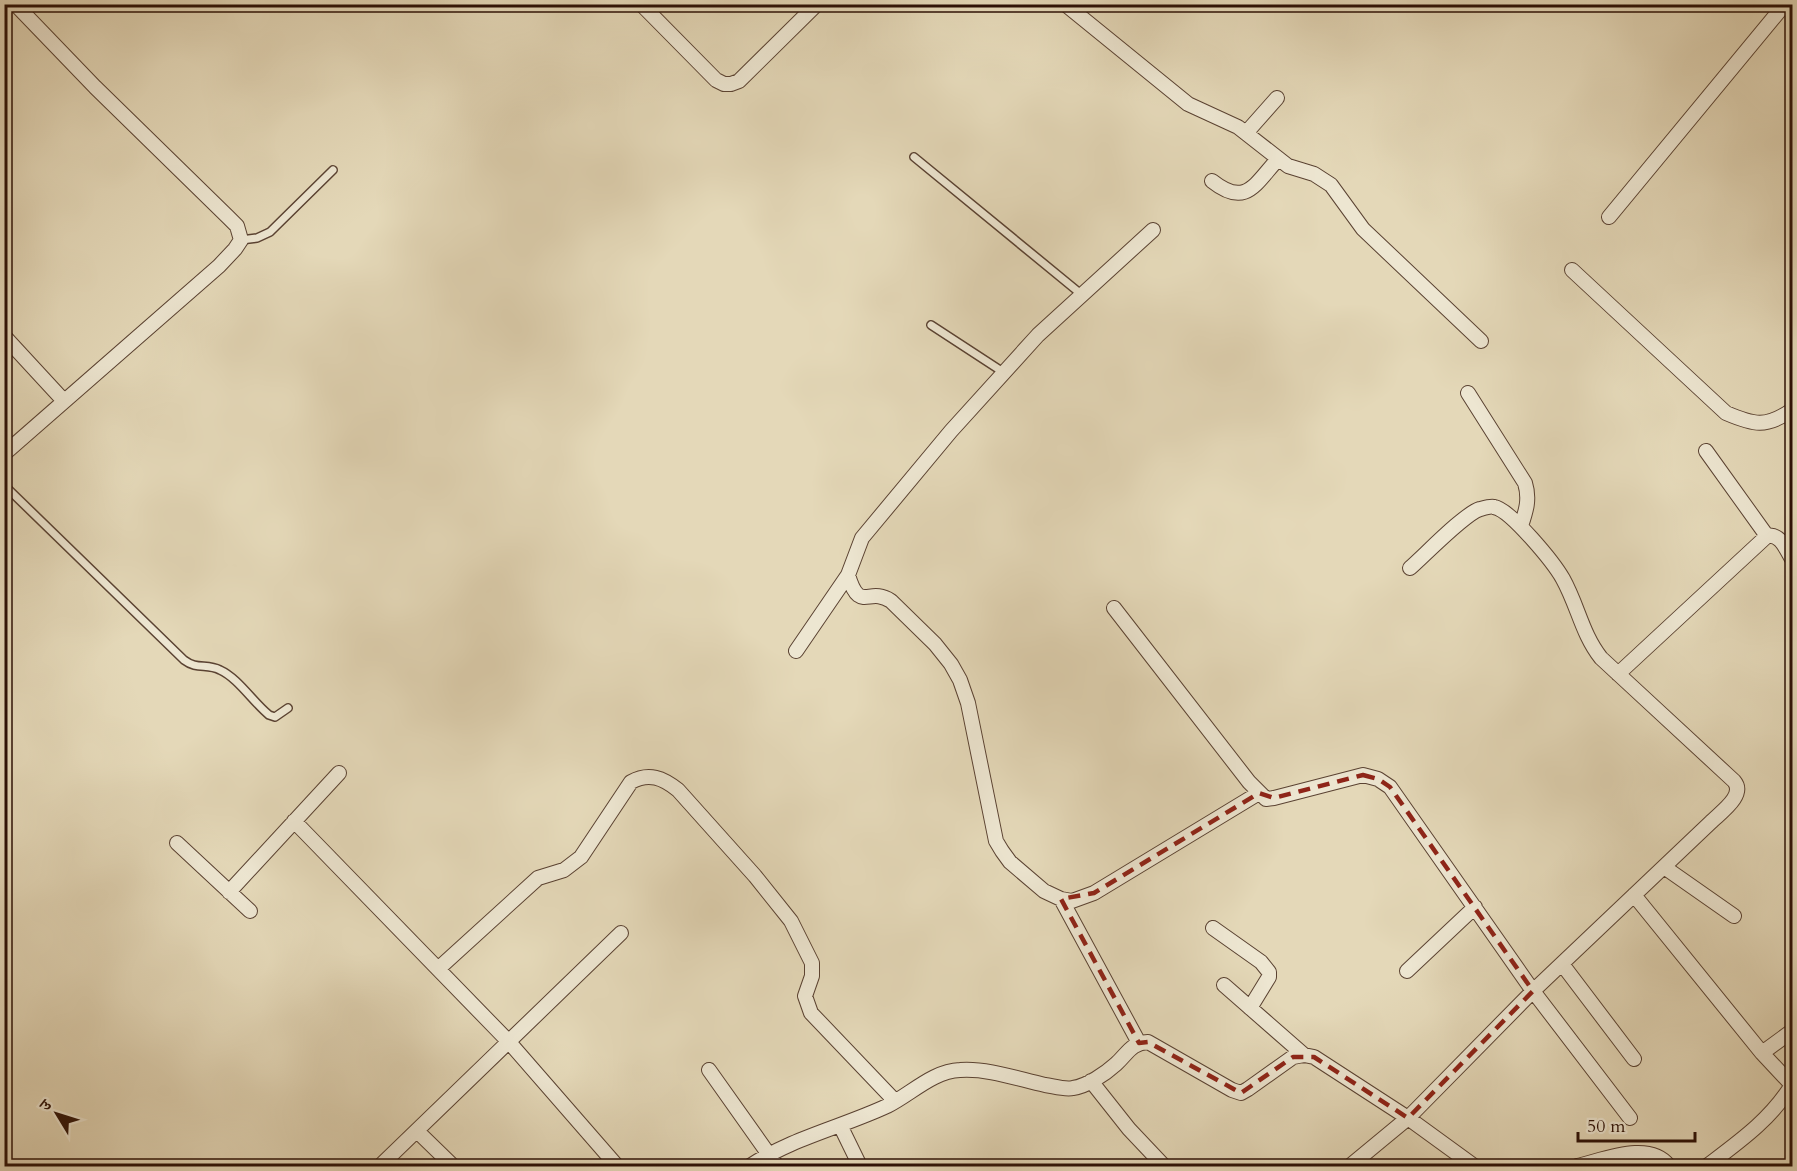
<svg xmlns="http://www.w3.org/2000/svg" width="1797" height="1171" font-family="Cardo,'Noto Serif Devanagari',serif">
  <rect width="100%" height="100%" fill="#e4d8b8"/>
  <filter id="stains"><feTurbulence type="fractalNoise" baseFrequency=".00333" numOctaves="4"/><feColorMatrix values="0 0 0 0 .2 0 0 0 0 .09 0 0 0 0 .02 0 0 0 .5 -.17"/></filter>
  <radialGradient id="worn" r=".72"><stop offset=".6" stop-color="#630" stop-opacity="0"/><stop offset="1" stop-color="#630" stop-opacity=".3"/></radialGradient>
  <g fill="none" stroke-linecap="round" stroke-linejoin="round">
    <g stroke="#5a4232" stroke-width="10">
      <path id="service" d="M 914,157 L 1081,294
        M 241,240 L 257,238 L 270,232 L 333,170
        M 931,325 L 1003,372
        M 4,485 L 184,660 C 197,670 207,663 220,670 C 238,678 253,702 269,715 L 275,717 L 288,708"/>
    </g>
    <g stroke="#5a4232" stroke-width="16">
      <path id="minor" d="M 641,4 L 716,80 L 724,84 L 731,84 L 739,81 L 817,4
        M 1065,4 L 1188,104 L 1238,127 L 1288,166 L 1314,174 L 1331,185 L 1363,229 L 1481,341
        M 1246,133 L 1277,98
        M 1212,181 C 1246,208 1255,184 1278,159
        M 1609,217 L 1785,4
        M 1572,270 L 1726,413 C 1754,425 1766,428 1792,410
        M 4,336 L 64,401
        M 1468,393 L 1525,483 C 1530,499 1526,511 1521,526
        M 1706,451 L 1767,536
        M 4,454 L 219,266 L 235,249 L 241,240 L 237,226 L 228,217 L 95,87 L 15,4
        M 848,575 C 860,614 868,586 891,601 L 935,644 L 951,664 L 960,680 L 968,703 L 996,841 L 1002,851 L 1010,862 L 1044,891 L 1061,899 L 1072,901 L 1094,893 L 1259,793
        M 1114,608 L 1249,782 L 1266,799 L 1274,798 L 1363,775 L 1378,779 L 1390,787 L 1533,991 L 1630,1118
        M 796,651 L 848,575 L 862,538 L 951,431 L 1038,335 L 1153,230
        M 1618,674 L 1767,536 C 1780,533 1786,549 1792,559
        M 294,821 L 509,1042 L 617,1166
        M 177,843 L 250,911
        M 1664,867 L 1734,916
        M 229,892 L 339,773
        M 1634,895 L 1762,1053 L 1792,1085
        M 1061,899 L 1139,1043
        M 1213,928 L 1261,962 L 1269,972 L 1269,977 L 1250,1008
        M 1562,964 L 1634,1059
        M 438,969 L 538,878 L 564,870 L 581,857 L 631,782 C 649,772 663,778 678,790 L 755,876 L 791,921 L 812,963 L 812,976 L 805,996 L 811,1013 L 895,1101
        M 1407,971 L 1475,907
        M 1224,985 L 1304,1055
        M 1762,1053 L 1792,1031
        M 709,1070 L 777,1166
        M 1091,1081 L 1129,1129 L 1164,1166
        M 840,1125 L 860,1166
        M 417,1131 L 453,1166
        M 380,1166 L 621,933
        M 750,1166 C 792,1138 842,1127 887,1106 C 911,1094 933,1071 960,1070 C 988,1068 1018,1079 1045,1085 C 1053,1086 1065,1090 1073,1088 C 1087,1086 1105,1074 1116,1064 C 1128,1053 1131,1043 1148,1042 L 1232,1090 L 1241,1093 L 1248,1089 L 1293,1057 L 1304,1055 L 1314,1057 L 1408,1118 L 1474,1166
        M 1350,1166 L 1408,1118 L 1533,991 L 1711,822 C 1721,812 1746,795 1734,781 L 1601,658 C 1582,634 1578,606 1563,579 C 1554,563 1511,510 1494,507 C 1491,506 1484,508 1480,509 C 1464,514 1425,555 1410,568
        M 1577,1166 C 1604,1160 1649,1140 1669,1166
        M 1707,1166 C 1740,1141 1770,1120 1792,1085"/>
    </g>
    <use href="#service" stroke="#ede6d1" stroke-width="7"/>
    <use href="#minor" stroke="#ede6d1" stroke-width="14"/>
  </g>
  <path fill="none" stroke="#8f2418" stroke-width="4.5" stroke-dasharray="12 8" stroke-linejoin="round" d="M 1363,775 L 1378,779 L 1390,787 L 1533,991 L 1408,1118 L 1314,1057 L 1293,1057 L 1241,1093 L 1148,1042 L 1139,1043 L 1061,899 L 1094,893 L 1259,793 L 1274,798 Z"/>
  <rect width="1797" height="1171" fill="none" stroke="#e4d8b8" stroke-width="24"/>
  <rect x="6" y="6" width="1785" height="1159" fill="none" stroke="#2c1006" stroke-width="3"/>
  <rect x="12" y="12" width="1773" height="1147" fill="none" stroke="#2c1006" stroke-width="1.5"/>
  <g transform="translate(57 1114) rotate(308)" stroke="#ede6d1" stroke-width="4.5" paint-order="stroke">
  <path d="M0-4.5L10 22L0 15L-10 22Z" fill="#2c1006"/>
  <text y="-9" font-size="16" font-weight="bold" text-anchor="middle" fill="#2c1006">उ</text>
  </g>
  <path d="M1578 1132v9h117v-9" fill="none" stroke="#2c1006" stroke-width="3"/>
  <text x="1587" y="1132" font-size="18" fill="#2c1006" stroke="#ede6d1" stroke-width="4.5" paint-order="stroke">50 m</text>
  <rect width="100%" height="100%" filter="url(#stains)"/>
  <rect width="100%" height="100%" fill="url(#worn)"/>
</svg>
